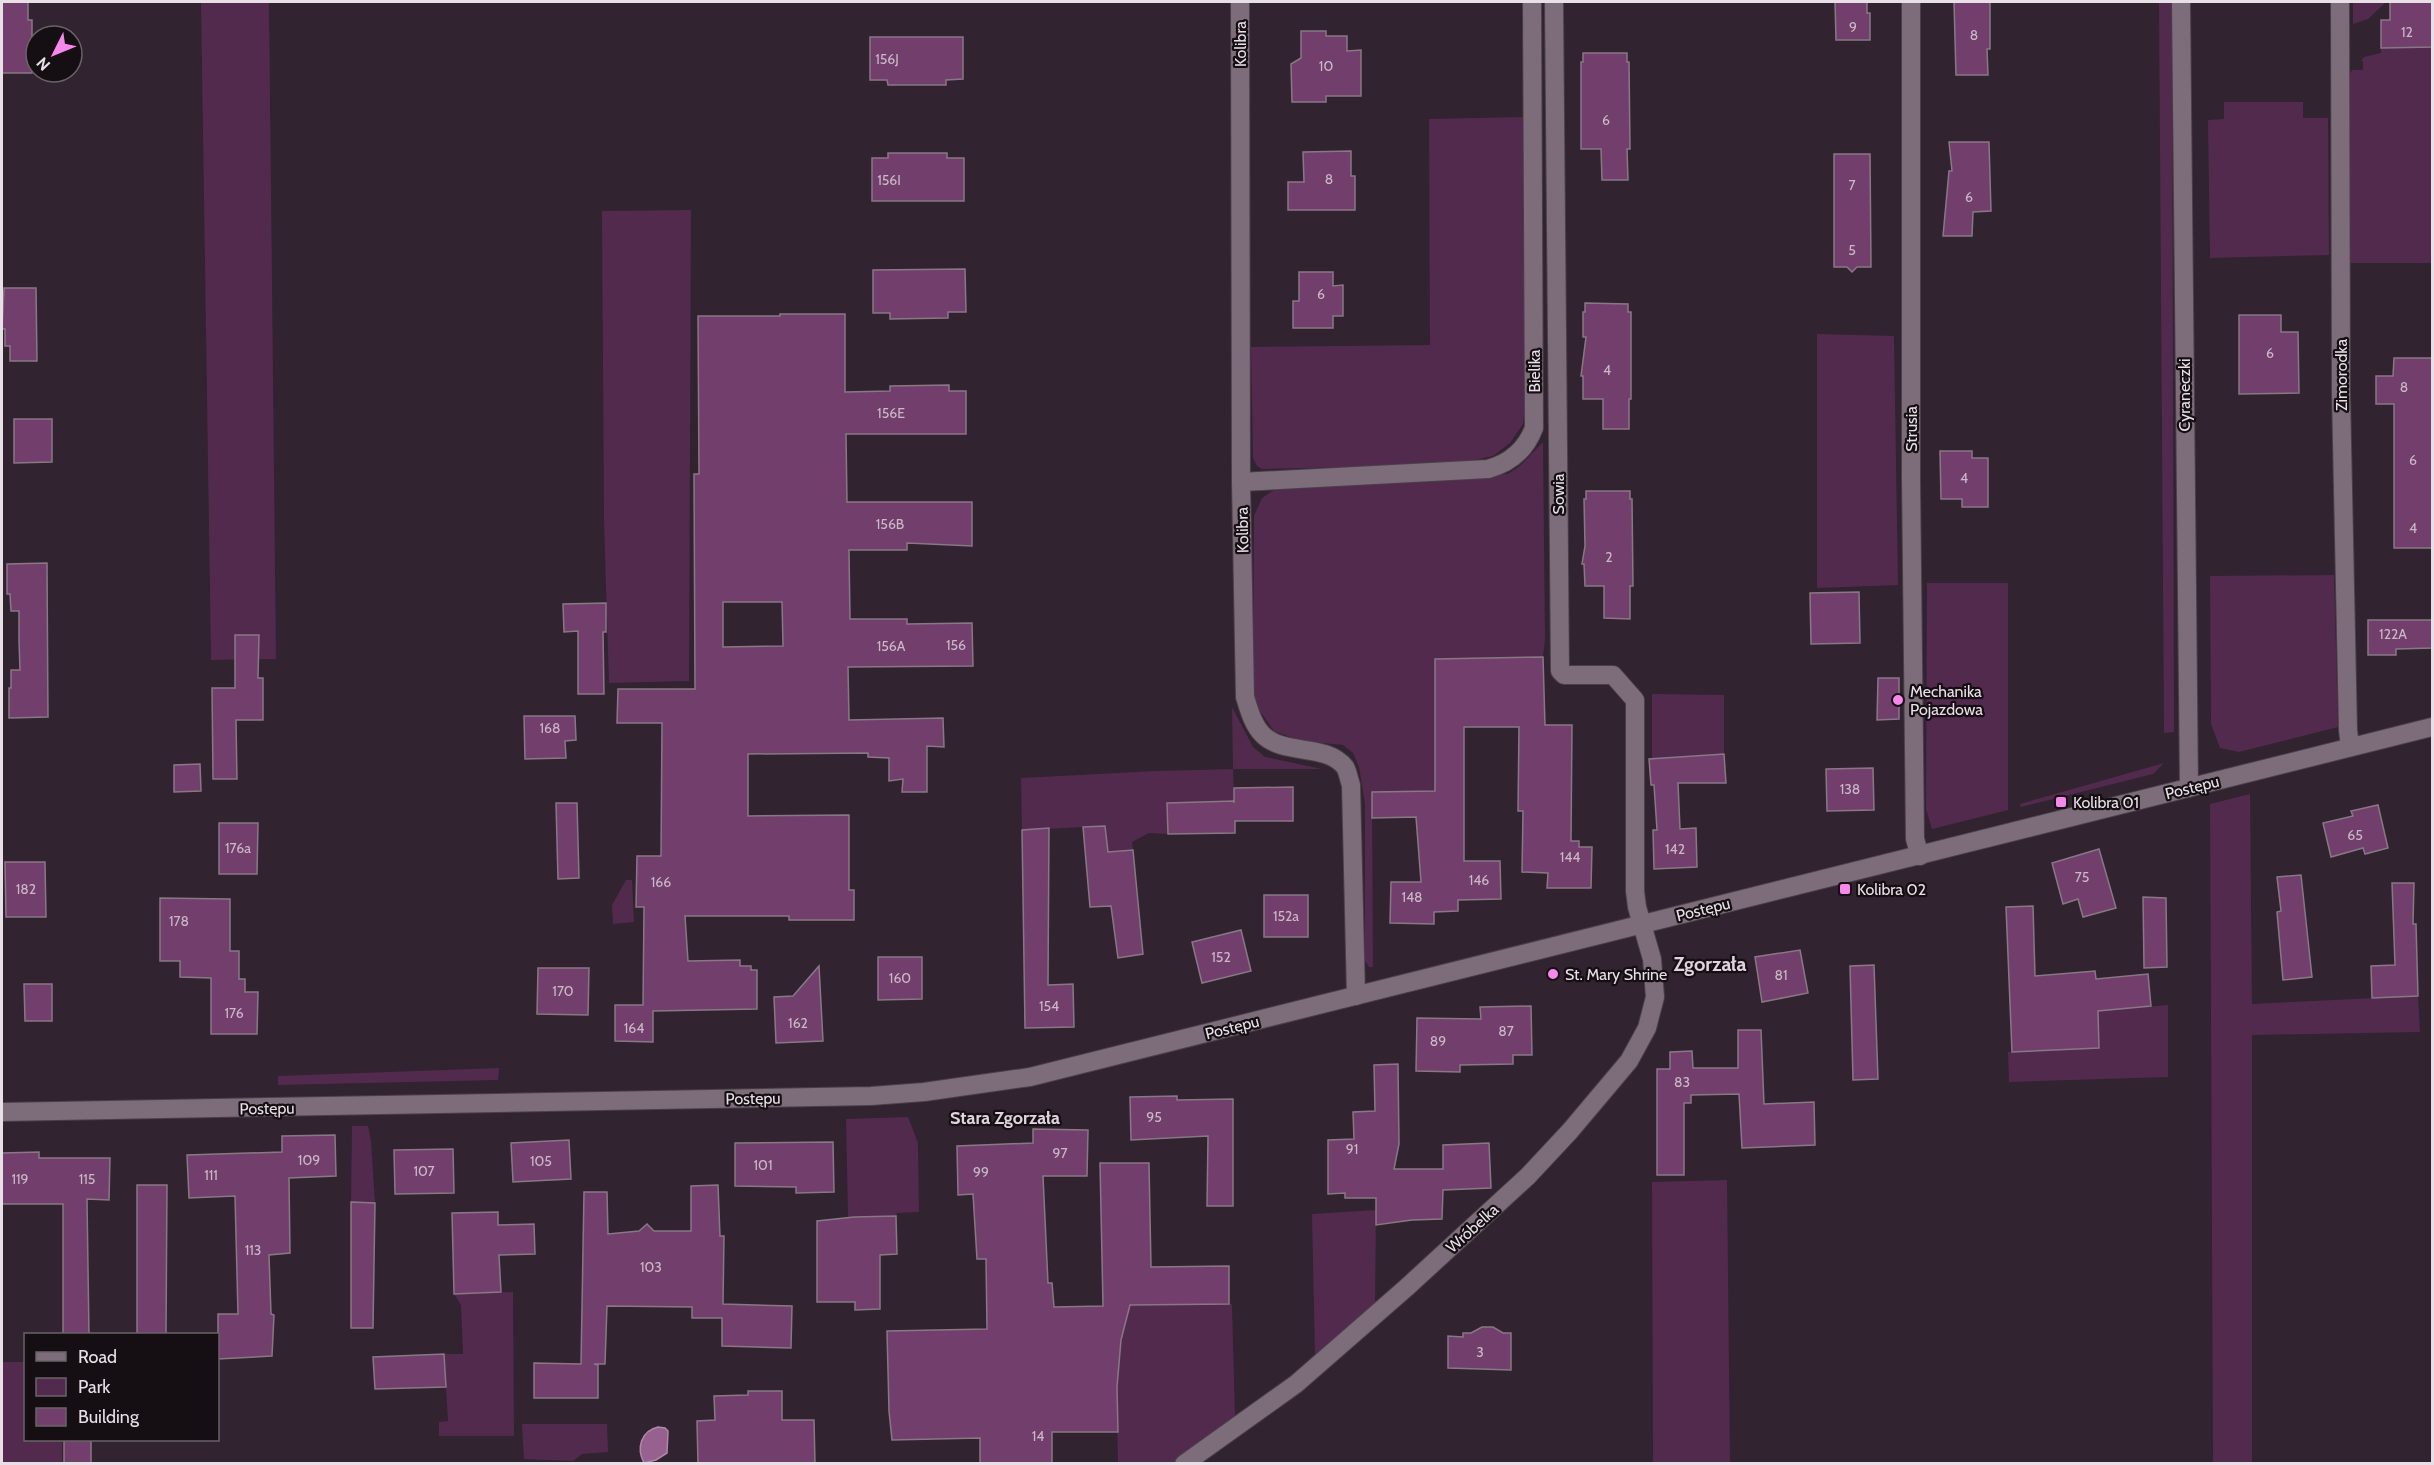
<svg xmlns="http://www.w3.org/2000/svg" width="2434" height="1465" font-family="Cabin,sans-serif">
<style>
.green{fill:#522a4d}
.water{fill:#96618f;stroke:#af87a9;stroke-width:1.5}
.building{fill:#723f6c;stroke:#887885;stroke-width:1.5;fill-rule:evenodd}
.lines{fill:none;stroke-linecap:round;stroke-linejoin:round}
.minor-casing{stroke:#4a4049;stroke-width:20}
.minor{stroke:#7d6d7a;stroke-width:18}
.poi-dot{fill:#f788eb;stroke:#150f14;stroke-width:2}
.labels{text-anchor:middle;stroke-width:4.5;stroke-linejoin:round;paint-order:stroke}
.number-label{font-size:14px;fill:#cbb8c8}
.street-label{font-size:16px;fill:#e9e0e7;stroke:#150f14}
.poi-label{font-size:16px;fill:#e9e0e7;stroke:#150f14;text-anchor:start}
.neighbourhood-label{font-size:18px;font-weight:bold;fill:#e2d1df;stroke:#150f14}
.quarter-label{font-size:20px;font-weight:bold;fill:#e2d1df;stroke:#150f14}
</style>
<rect width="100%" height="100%" fill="#31232f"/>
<!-- green -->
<g class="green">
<path d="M201,2H269L276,659L211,660Z"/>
<path d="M2159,2H2172L2174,732L2164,733Z"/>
<path d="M2353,2H2385V3L2368,19L2353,24Z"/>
<path d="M2429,44L2430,47L2432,48V263H2347L2348,77L2352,70H2363V61H2361L2364,57L2381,53V48L2423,47Z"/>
<path d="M2224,102H2303V118H2328L2329,255L2210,258L2208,120L2224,119Z"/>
<path d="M1524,117L1527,388L1523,424L1510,443L1493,456L1450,465L1262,469L1257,466L1253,458L1251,347L1430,345L1429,119Z"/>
<path d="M691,210L689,681L609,683L604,520L602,211Z"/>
<path d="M1817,334L1894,336L1898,585L1817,588Z"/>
<path d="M1543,442L1545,640L1543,657L1435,659V791L1372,792L1373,967H1369L1365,961V804L1359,767L1353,753L1343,745L1301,741L1274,731L1260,711L1253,695L1254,516L1262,498L1274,490L1508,474L1520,466Z"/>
<path d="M2334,575L2338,727L2239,752L2220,748L2211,724L2210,576Z"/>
<path d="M1927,583H2008V810L1932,829L1926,809Z"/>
<path d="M1652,694L1724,695V754L1652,759Z"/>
<path d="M1232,707L1253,747L1265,757L1322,769H1233L1234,801L1167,803L1168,834L1149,833L1132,842L1133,850L1108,852L1105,826L1022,830L1021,778L1156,771L1233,769Z"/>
<path d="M2164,763L2153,774L2021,807L2020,804Z"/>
<path d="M2250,794L2252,1004L2418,996L2420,1032L2252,1035V1463H2213L2210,804Z"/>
<path d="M626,880H632L634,922L613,924L612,905Z"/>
<path d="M2168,1005V1077L2009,1082L2008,1052L2099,1048L2098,1011Z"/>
<path d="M499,1068L498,1080L278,1085V1076Z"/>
<path d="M908,1117L918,1143L919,1212L897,1213L896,1216L848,1217L846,1119Z"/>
<path d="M352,1126H368L371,1141L375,1203L351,1202Z"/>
<path d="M1727,1180L1730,1463H1653L1652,1182Z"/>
<path d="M1376,1210L1375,1305L1315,1357L1312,1214Z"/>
<path d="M513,1292L514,1436H439V1422L448,1421L444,1354H463L461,1305L454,1294Z"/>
<path d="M1232,1304L1235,1417L1176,1463H1118L1116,1361L1130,1305Z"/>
<path d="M2,1362H25L26,1440H62V1463H2Z"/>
<path d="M522,1424H607L608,1452L582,1454L573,1461L524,1459Z"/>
</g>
<!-- water -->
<path class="water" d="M658,1427L665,1428L668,1431L667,1453L656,1460L644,1463C636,1448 641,1431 658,1427Z"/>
<!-- building -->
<g class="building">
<path d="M2,2H28V20H32V73H2Z"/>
<path d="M1835,2H1867V13H1870V40H1836Z"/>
<path d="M1954,2H1990V49H1987L1988,75H1956Z"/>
<path d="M2390,2H2433V47L2381,48V20H2390Z"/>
<path d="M1301,31H1326V36H1347V51L1361,50V96H1326V102H1292L1291,64L1301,58Z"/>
<path d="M870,37H963V79L946,80V85H888L887,80H870Z"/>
<path d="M1583,53H1627V62H1629L1630,149H1627L1628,180H1602L1601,149H1581V62H1583Z"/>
<path d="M1949,142H1989L1991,211L1973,212L1972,236H1943L1949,171H1952Z"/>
<path d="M1351,151V176H1355V210H1288V182H1304L1303,152Z"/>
<path d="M888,153H947V158H964V201H872V158H888Z"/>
<path d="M1834,154H1870L1871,267H1857L1852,272L1847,267H1834Z"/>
<path d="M965,269L966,312H948V318L890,319V313H873V270Z"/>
<path d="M1299,272H1333V286L1343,285V316H1333V328H1293V301H1299Z"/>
<path d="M4,288H36L37,361H10V346H5V329H2Z"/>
<path d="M1585,303L1628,304V312H1631V399H1629V429H1603V399H1583V376H1581L1586,337H1583V312H1585Z"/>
<path d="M780,314H845V392L890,391V386L949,385V391H966V434H846L847,502H972V546L907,543V550H849L850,619H907V624L972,623L973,666L848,667L849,720L943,718L944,747L927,746V792H902L903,779L889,781V758L868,757V753L748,754V816L849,815V890H854V920H789V916H685L688,961L740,960V966H751V970H757V1009L653,1011V1042L615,1041V1005H643L644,907H636L637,856H661L662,723H617L618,689H695L694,474H699L698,316H780ZM723,602H782L783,646L723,647Z"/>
<path d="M2239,315H2281V332H2298L2299,393L2239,394Z"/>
<path d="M2394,358H2433V548H2394V404H2376V376H2393Z"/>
<path d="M14,419H52V462L14,463Z"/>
<path d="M1940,451H1972V458H1988V507H1962V499H1941Z"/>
<path d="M1586,491H1630V499H1632L1633,586H1630V619L1604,618V586H1585L1584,564H1582L1585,546L1584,499H1586Z"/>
<path d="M47,563L48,717L9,718V688H11V670H20L19,641V611H11L10,594H7V564Z"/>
<path d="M1859,592L1860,643L1811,644L1810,593Z"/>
<path d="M606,603V632H603L604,694H578V631L564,632L563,604Z"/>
<path d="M2368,620H2433V648L2396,649V655H2368Z"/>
<path d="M235,635H259L258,678H263V720H236L237,779H213L212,688H235Z"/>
<path d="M1543,657L1545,725H1572L1571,841H1579V847H1592L1591,888H1547L1548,873L1522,872L1523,811H1518L1519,727H1464V861H1500L1501,899L1458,900V911L1434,912V924L1390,923L1391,882H1421L1416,817L1372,818V792L1435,791V659Z"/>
<path d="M1878,678H1899V719L1877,720Z"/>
<path d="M524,716H575L576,740L565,741L566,758L525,759Z"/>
<path d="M1724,754L1726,783H1678L1680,829L1696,828L1697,867L1654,869L1653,830H1657L1654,785H1651L1649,759Z"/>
<path d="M200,764L201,791L174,792V765Z"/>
<path d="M1873,768L1874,810L1827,811L1826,769Z"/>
<path d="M1293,787V821H1235V833L1168,834L1167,803L1234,801V803V788Z"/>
<path d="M556,803H577L579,878L558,879Z"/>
<path d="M2378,805L2388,848L2365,854L2363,848L2331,857L2323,823L2353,816L2351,811Z"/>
<path d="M219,823H258L257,874H219Z"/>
<path d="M1105,826L1108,852L1133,850L1143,954L1118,958L1111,906L1090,907L1083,827Z"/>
<path d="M1049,828L1048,985L1073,984L1074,1027L1025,1028L1022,830Z"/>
<path d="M2099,849L2116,908L2083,917L2078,899L2063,904L2052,863Z"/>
<path d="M5,862H45L46,917H6Z"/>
<path d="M2301,875L2312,977L2283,980L2277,912L2281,911L2277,877Z"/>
<path d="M2392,883H2414L2413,924H2416L2418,996L2372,998L2371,966L2395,965Z"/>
<rect x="1264" y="895" width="44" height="42"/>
<path d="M2143,897L2166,898L2167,967L2144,968Z"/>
<path d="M160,898L230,899V951H239V979H245V992H258L257,1034H211V978L180,977V961H160Z"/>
<path d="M2033,906L2035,976L2095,971L2096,979L2148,974L2151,1006L2098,1011L2099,1048L2012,1052L2006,907Z"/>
<path d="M1241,930L1251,971L1202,983L1192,942Z"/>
<path d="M1800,950L1808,993L1762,1002L1755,957Z"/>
<path d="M878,957H922V999L878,1000Z"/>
<path d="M1874,965L1878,1079L1853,1080L1850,966Z"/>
<path d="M819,966L823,1041L776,1043L774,997L793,996Z"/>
<path d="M538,968H589L588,1015L537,1014Z"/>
<path d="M24,984H52V1021H25Z"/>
<path d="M1531,1006L1532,1055H1513V1064L1460,1065V1072L1416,1071L1417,1018L1481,1019L1480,1007Z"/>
<path d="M1738,1030H1761L1764,1104L1814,1102L1815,1145L1742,1148L1739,1094L1691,1095V1103H1684V1175H1657V1069H1670V1052L1692,1051L1693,1068H1738Z"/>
<path d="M1398,1064L1399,1144L1394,1169H1443V1145L1489,1143L1491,1188L1443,1190L1442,1219L1412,1220L1376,1225V1198H1345V1193L1328,1194V1140L1354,1139L1353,1112L1375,1111L1374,1065Z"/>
<path d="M1177,1096V1100L1233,1099V1206H1207L1208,1136L1131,1140L1130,1097Z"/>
<path d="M1033,1129L1088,1130L1087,1176H1043L1048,1283H1052L1054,1307L1103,1306L1100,1163H1149L1151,1267L1229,1266V1304L1130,1305L1121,1340L1117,1387L1118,1432H1052V1464H980V1438L892,1440L889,1411L887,1331L987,1329L986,1259H977L973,1194L958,1195L957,1146L1033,1143Z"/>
<path d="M335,1135L336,1176L289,1178L290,1253L269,1255L271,1314L274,1315L272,1356L218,1359V1314H238L235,1196L189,1198L187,1155L282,1152V1136Z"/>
<path d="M569,1140L571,1179L513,1182L511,1143Z"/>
<path d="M833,1142L834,1192L796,1193V1187L735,1186V1143Z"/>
<path d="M453,1149L454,1193L395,1194L394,1150Z"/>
<path d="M39,1152V1158H110L109,1200L87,1199L89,1335H63V1204H2V1153Z"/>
<path d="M137,1185H167L166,1335H137Z"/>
<path d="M718,1185L720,1236H724L723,1304L792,1306L791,1348L722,1346V1318H692V1307L607,1306L605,1364H594L598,1365V1398H534V1363L581,1364L584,1192H607L608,1234L639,1231L647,1224L654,1231H691V1186Z"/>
<path d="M351,1202L375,1203L373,1328H351Z"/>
<path d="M498,1212V1225L534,1224L535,1254L499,1255L501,1292L454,1294L452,1213Z"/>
<path d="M896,1216L897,1254L880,1255V1309L855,1310V1302H817V1221L854,1217Z"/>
<path d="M1482,1327H1493L1503,1333H1511V1370L1448,1368V1336L1463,1337V1333H1471Z"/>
<path d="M444,1354L446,1387L375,1389L373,1357Z"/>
<path d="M748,1391H782V1420H814L815,1464H698L697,1421L715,1420L714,1396L748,1395Z"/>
<rect x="64" y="1440" width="27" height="24"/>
</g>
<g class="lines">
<!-- minor casing -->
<g class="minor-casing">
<g id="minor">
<path d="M1240,2L1241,482L1245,697C1249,710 1253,725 1263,735C1285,756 1326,743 1345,767C1348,772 1349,780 1351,785L1356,996"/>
<path d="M1911,2V478L1915,839L1920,856"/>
<path d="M2181,2L2189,788"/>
<path d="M2340,2L2341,394L2348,730L2350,747"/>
<path d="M1241,482L1488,469C1510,463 1526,449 1534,428L1532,2"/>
<path d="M2,1112L871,1096L924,1092L1030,1077L2432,727"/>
<path d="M1184,1464L1296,1384L1406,1288L1528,1176L1570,1131L1629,1061L1647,1028L1655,997L1652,959L1637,907L1635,891V700L1613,675H1564L1560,671L1554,2"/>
</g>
</g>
<!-- minor -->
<use href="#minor" class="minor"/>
</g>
<!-- markers -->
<g class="poi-dot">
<circle cx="1898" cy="700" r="6"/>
<rect x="2055" y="796" width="12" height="12" rx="3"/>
<rect x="1839" y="883" width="12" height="12" rx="3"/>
<circle cx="1553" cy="974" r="6"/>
</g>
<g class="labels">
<!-- number labels -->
<g class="number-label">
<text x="1853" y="32">9</text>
<text x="2407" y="37">12</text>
<text x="1974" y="40">8</text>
<text x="887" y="64">156J</text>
<text x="1326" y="71">10</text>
<text x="1606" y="125">6</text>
<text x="1329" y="184">8</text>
<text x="889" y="185">156I</text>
<text x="1852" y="190">7</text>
<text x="1969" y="202">6</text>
<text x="1852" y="255">5</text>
<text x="1321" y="299">6</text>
<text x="2270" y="358">6</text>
<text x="1607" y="375">4</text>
<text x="2404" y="392">8</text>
<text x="891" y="418">156E</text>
<text x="2413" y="465">6</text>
<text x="1964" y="483">4</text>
<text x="890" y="529">156B</text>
<text x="2413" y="533">4</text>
<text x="1609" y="562">2</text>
<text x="2393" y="639">122A</text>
<text x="956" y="650">156</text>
<text x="891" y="651">156A</text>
<text x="550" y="733">168</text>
<text x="1850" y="794">138</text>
<text x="2355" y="840">65</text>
<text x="238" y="853">176a</text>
<text x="1675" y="854">142</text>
<text x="1570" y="862">144</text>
<text x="2082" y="882">75</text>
<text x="1479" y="885">146</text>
<text x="661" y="887">166</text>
<text x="26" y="894">182</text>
<text x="1412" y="902">148</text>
<text x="1286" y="921">152a</text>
<text x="179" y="926">178</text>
<text x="1221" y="962">152</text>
<text x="1781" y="980">81</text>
<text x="900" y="983">160</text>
<text x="563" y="996">170</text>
<text x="1049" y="1011">154</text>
<text x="234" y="1018">176</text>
<text x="798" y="1028">162</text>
<text x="634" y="1033">164</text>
<text x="1506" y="1036">87</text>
<text x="1438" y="1046">89</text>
<text x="1682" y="1087">83</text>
<text x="1154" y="1122">95</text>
<text x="1352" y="1154">91</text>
<text x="1060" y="1158">97</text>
<text x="309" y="1165">109</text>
<text x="541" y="1166">105</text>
<text x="763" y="1170">101</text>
<text x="424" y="1176">107</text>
<text x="981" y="1177">99</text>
<text x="211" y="1180">111</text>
<text x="20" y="1184">119</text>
<text x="87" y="1184">115</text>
<text x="253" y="1255">113</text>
<text x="651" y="1272">103</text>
<text x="1480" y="1357">3</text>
<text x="1038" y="1441">14</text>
</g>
<!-- street labels -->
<g class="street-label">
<text transform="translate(1240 44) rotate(-90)" y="6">Kolibra</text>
<text transform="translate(1534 371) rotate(-90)" y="6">Bielika</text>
<text transform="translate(2341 375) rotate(-90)" y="6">Zimorodka</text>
<text transform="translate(2184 395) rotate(-90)" y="6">Cyraneczki</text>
<text transform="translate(1911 429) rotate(-90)" y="6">Strusia</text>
<text transform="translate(1558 494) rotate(-90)" y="6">Sowia</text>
<text transform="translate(1242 530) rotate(-91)" y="6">Kolibra</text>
<text transform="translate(2192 787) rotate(-14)" y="6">Postępu</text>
<text transform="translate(1703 909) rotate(-14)" y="6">Postępu</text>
<text transform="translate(1232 1027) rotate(-14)" y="6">Postępu</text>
<text transform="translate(753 1098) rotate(-1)" y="6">Postępu</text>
<text transform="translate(267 1108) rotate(-1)" y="6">Postępu</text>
<text transform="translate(1472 1228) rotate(-42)" y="6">Wróbelka</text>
</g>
<!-- poi labels -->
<g class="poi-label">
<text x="1910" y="697">Mechanika<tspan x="1910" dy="18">Pojazdowa</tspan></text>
<text x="2073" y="808">Kolibra 01</text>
<text x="1857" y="895">Kolibra 02</text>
<text x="1565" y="980">St. Mary Shrine</text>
</g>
<!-- neighbourhood labels -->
<g class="neighbourhood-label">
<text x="1005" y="1124">Stara Zgorzała</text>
</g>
<!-- quarter labels -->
<g class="quarter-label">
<text x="1710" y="971">Zgorzała</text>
</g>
</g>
<!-- border -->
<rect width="2434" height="1465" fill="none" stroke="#e9e0e7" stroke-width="6"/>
<!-- legend -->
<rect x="24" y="1333" width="195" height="108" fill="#150f14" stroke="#6a6368" stroke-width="1.5"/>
<rect x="36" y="1352" width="30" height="9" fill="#7d6d7a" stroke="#6a6368" stroke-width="1.5"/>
<text x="78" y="1363" font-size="18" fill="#e9e0e7">Road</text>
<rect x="36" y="1378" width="30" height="18" fill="#522a4d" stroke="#6a6368" stroke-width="1.5"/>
<text x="78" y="1393" font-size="18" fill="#e9e0e7">Park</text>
<rect x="36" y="1408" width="30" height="18" fill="#723f6c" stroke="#6a6368" stroke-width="1.5"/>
<text x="78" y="1423" font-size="18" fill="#e9e0e7">Building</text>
<!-- north arrow -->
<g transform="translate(54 54) rotate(227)"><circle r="28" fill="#150f14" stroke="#6a6368" stroke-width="1.5"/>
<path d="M0-4.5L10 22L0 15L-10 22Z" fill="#f788eb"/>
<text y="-9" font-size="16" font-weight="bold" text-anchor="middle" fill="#e9e0e7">N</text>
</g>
</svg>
